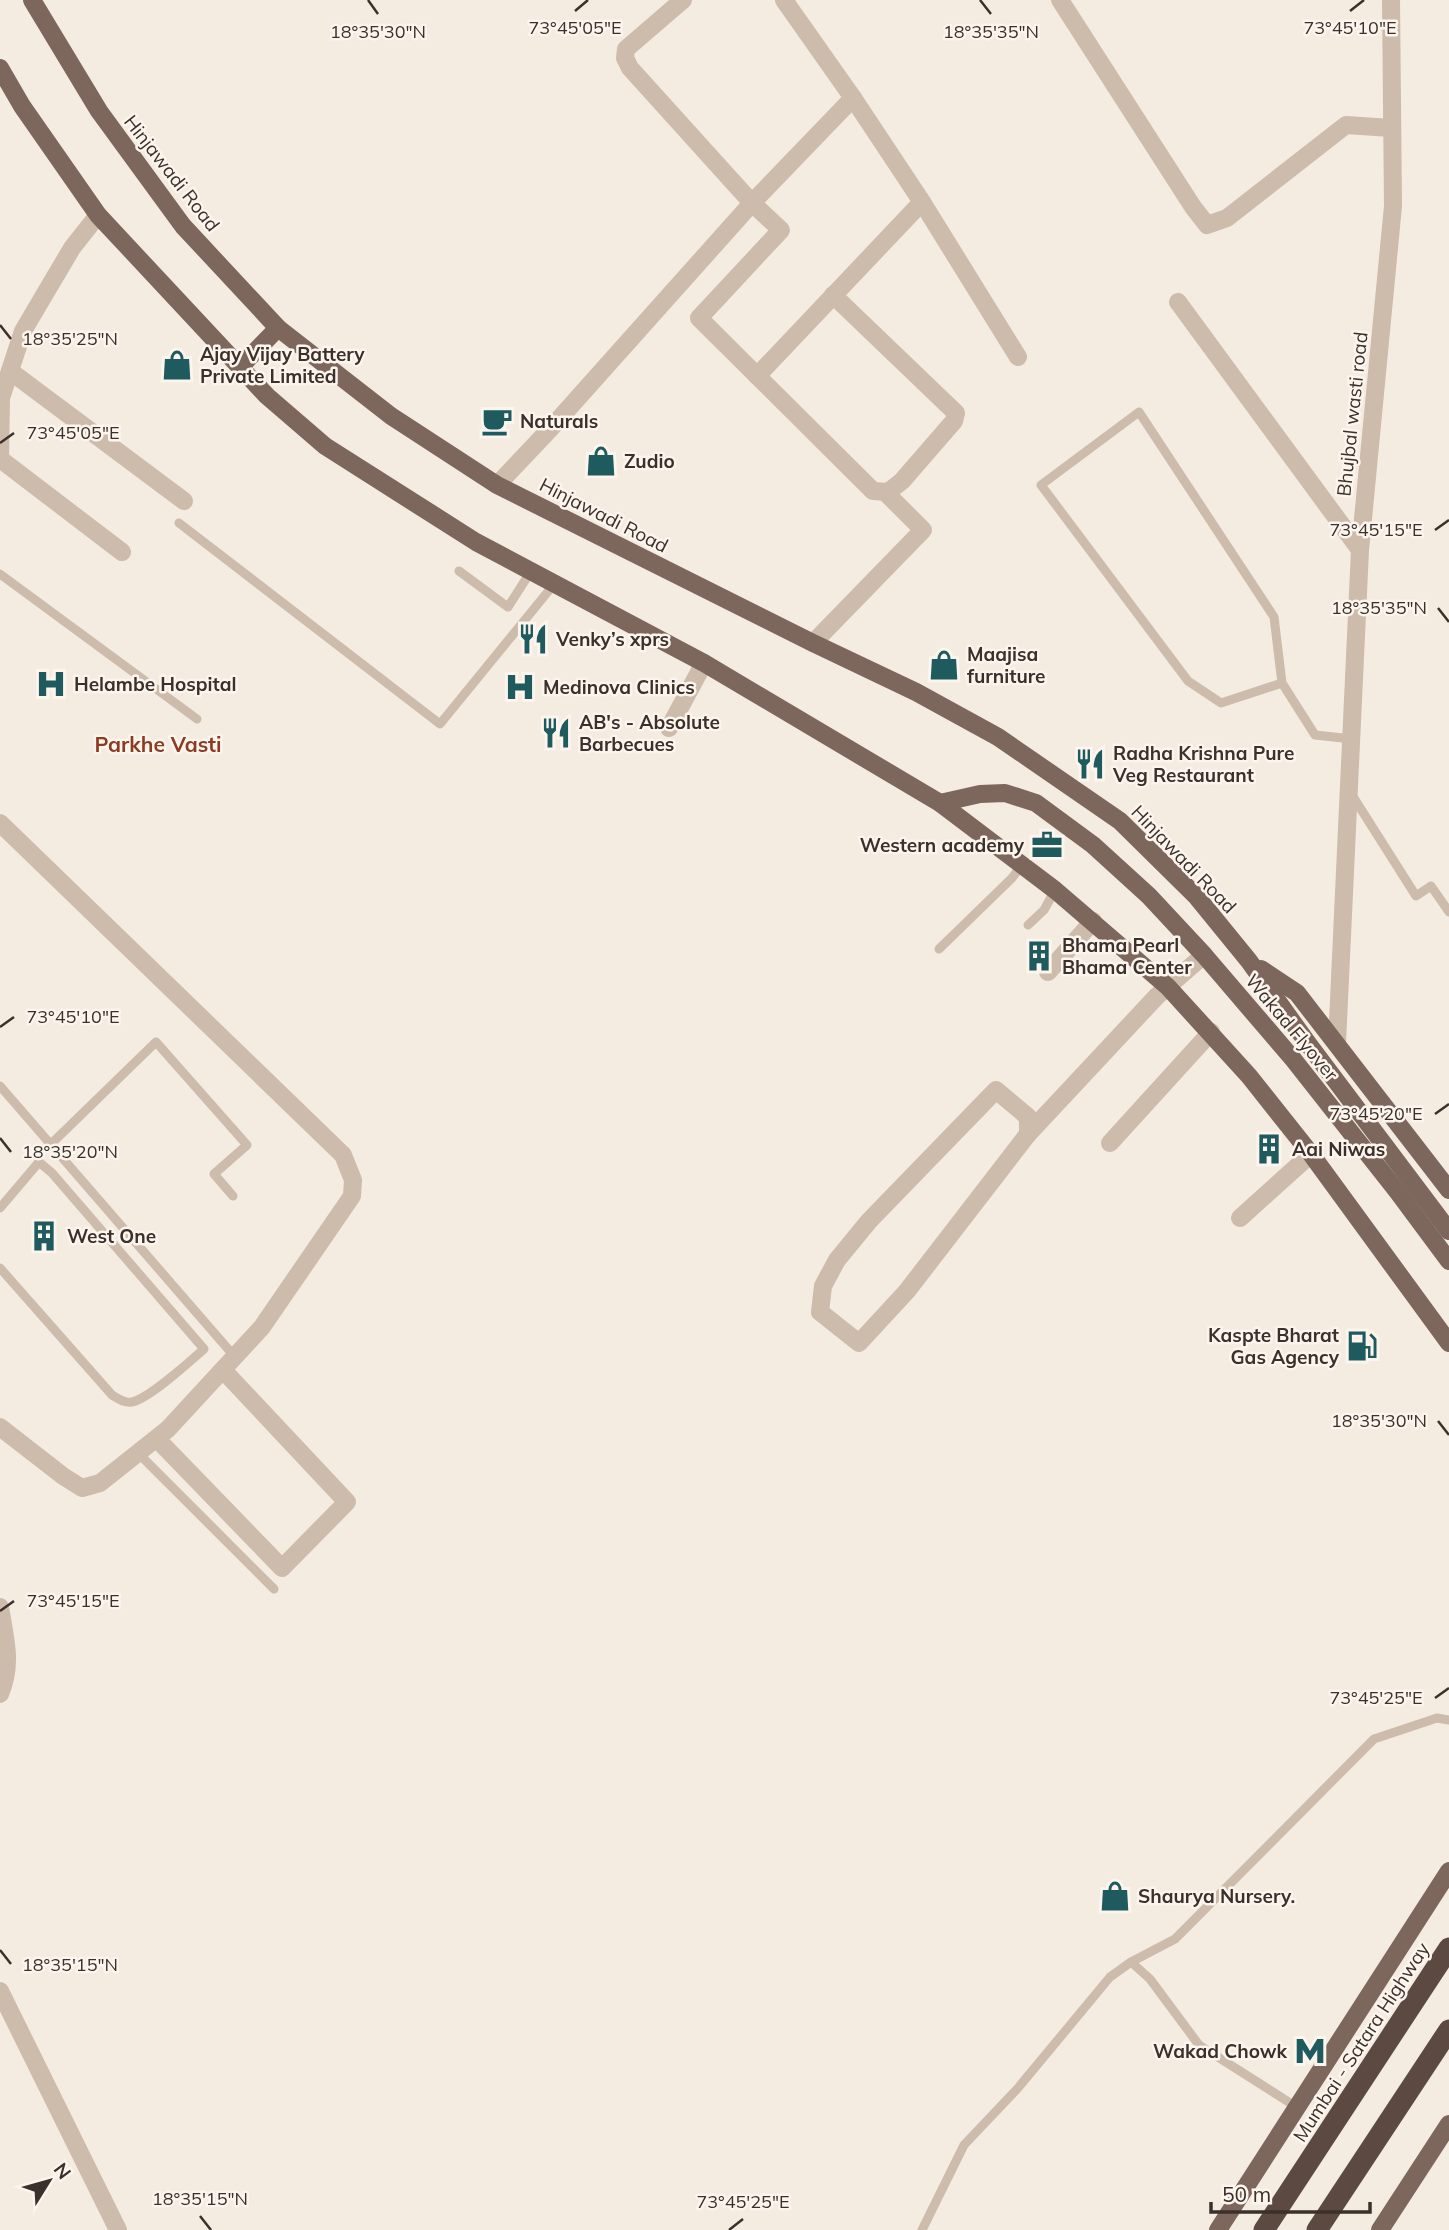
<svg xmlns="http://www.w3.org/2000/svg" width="1449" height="2230" font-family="Mulish,sans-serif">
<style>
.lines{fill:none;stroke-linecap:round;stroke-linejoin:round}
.lane{stroke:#cdbbac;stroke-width:9}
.street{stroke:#cdbbac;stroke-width:18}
.primary{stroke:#7d675c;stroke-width:18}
.highway{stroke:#5c4a42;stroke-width:21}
.ticks{fill:none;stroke:#3b302b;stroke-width:2.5}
.labels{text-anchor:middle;stroke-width:5;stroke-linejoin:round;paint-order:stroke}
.street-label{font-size:19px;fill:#3b302b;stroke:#fbf5ee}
.poi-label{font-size:19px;font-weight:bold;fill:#3b302b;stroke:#fbf5ee;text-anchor:start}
.neighbourhood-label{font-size:21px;font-weight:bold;fill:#8c3b22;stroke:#fbf5ee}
.ticks-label{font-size:18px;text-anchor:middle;fill:#3b302b;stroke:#fbf5ee;stroke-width:5;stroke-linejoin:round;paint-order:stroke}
</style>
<rect width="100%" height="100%" fill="#f4ebe1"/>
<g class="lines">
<!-- lane -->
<g class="lane">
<path d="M179,523L440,724L555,583"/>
<path d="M459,571L508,607L531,571"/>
<path d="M0,574L197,719"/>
<path d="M1282,683L1221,703L1188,681L1041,485L1139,412L1274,617L1282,683L1315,735L1352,739"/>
<path d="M1352,795L1416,896L1431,886L1449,912"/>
<path d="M1028,925L1044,910L1055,890"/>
<path d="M939,949L1012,878L1022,865"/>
<path d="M0,1086L235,1357"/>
<path d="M51,1144L156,1042L247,1145L214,1174L233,1196"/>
<path d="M0,1208L39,1162L52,1173L204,1349C189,1362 150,1398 132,1402C124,1403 119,1399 112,1395L0,1268"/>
<path d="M139,1454L274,1589"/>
<path d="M1131,1962L1150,1979L1199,2045L1298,2108"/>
<path d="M922,2230L964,2145L1018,2088L1110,1977L1131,1962L1175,1939L1374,1739L1437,1718L1449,1720"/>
</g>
<!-- street -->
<g class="street">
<path d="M683,0L626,49L625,58L630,68L752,203L781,230L699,318L873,491L888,492L902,481L954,421L956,413L833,295"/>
<path d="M1060,0L1193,207L1207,225L1227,218L1346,125L1391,128"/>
<path d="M853,98L922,202L1018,357"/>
<path d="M1178,302L1360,550"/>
<path d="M10,371L184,501"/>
<path d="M757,376L922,202"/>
<path d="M0,459L122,552"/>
<path d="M0,460L1,398L23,331L72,248L98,215"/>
<path d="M497,485L551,428L752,203L853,98L784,0"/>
<path d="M813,643L923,530L885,492"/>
<path d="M669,728L704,663"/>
<path d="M0,823L343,1155L353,1180L352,1196L262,1327L168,1429L100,1483L82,1488L63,1476L0,1427"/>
<path d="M1048,972L1093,921"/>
<path d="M1337,1043L1360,550L1393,206L1391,0"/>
<path d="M996,1090L1028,1117V1134L907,1291L859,1343L820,1312L823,1286L837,1260L869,1221Z"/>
<path d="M1028,1134L1157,996L1204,955"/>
<path d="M1110,1143L1211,1032"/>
<path d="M1240,1218L1311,1154"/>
<path d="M157,1439L282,1568L347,1502L223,1370"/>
<path d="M0,1607C5,1639 13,1663 0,1694"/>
<path d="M0,1991L118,2230"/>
</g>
<!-- primary -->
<g class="primary">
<path d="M32,0L99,111L183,226L278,328L391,416L497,485L813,643L916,692L998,737L1120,821L1196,896L1249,961L1309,1045L1449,1231"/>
<path d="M0,68L22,106L98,215L267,396L325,446L476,542L704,663L940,803L1055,890L1168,987L1249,1076L1311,1154L1449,1343"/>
<path d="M240,367L278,328"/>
<path d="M940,803L980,794L1005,793L1036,803L1093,845L1149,896L1204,955L1293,1059L1397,1191L1449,1261"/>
<path d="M1261,969L1297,993L1449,1190"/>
<path d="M1218,2230L1449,1871"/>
<path d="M1380,2230L1449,2124"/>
</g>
<!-- highway -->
<g class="highway">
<path d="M1264,2230L1449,1948"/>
<path d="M1317,2230L1449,2030"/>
</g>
</g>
<!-- ticks -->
<path class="ticks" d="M368,0L378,14M980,0L991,14M575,11L588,0M1350,11L1364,0M0,325L11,339M0,443L14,433M1435,530L1449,520M1438,608L1449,622M0,1027L14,1017M1435,1114L1449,1104M0,1138L11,1152M1438,1421L1449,1435M0,1611L14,1601M1435,1698L1449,1688M0,1950L11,1964M200,2216L211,2230M729,2230L743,2219"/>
<!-- icons -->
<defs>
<g id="shop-bare" transform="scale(2.415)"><path d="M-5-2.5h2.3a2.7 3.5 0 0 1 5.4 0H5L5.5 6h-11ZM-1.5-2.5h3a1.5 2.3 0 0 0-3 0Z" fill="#1f5a5e" stroke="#fbf5ee" stroke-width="2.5" paint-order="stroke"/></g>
<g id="cafe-bare" transform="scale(2.415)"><path d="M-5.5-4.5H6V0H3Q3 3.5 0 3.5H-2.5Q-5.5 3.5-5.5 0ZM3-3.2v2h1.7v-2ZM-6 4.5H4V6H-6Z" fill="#1f5a5e" stroke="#fbf5ee" stroke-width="2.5" paint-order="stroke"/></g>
<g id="restaurant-bare" transform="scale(2.415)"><path d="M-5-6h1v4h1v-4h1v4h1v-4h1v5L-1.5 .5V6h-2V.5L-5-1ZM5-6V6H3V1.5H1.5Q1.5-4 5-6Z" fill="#1f5a5e" stroke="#fbf5ee" stroke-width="2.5" paint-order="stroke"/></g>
<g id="hospital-bare" transform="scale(2.415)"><path d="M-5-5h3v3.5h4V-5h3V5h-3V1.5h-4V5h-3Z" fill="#1f5a5e" stroke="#fbf5ee" stroke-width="2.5" paint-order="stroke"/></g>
<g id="office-bare" transform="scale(2.415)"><path d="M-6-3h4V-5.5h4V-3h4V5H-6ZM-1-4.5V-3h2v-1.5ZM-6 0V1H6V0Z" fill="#1f5a5e" stroke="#fbf5ee" stroke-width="2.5" paint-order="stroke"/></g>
<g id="building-bare" transform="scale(2.415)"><path d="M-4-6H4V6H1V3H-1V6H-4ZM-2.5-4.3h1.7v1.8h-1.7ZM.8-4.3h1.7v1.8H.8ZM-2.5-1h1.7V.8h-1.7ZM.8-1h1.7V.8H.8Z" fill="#1f5a5e" stroke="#fbf5ee" stroke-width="2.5" paint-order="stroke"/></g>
<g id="fuel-bare" transform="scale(2.415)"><path d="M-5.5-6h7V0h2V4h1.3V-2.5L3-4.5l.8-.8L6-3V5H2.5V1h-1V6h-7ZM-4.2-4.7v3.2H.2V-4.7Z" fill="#1f5a5e" stroke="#fbf5ee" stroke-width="2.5" paint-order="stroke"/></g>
<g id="metro-bare" transform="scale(2.415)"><path d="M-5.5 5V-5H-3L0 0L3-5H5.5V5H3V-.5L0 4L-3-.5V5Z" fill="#1f5a5e" stroke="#fbf5ee" stroke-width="2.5" paint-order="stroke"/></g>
</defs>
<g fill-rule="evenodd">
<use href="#shop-bare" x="177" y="365"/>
<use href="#cafe-bare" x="497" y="421"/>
<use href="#shop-bare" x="601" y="461"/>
<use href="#restaurant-bare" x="533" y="639"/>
<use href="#shop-bare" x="944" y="665"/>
<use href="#hospital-bare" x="51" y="684"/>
<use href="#hospital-bare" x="520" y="687"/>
<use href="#restaurant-bare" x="556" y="733"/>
<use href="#restaurant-bare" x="1090" y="764"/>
<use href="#office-bare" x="1047" y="845"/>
<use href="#building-bare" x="1039" y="956"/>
<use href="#building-bare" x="1269" y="1149"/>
<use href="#building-bare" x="44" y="1236"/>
<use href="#fuel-bare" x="1362" y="1346"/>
<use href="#shop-bare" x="1115" y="1896"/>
<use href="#metro-bare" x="1310" y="2051"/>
</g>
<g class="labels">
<!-- street labels -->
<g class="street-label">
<text transform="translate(172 173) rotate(52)" y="7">Hinjawadi Road</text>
<text transform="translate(1352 414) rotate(-84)" y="7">Bhujbal wasti road</text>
<text transform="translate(604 515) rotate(27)" y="7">Hinjawadi Road</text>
<text transform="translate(1184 859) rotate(46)" y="7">Hinjawadi Road</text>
<text transform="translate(1292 1027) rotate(50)" y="7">Wakad Flyover</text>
<text transform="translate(1361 2042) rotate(-57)" y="7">Mumbai - Satara Highway</text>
</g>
<!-- poi labels -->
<g class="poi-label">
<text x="200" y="361">Ajay Vijay Battery<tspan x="200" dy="22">Private Limited</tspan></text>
<text x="520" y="428">Naturals</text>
<text x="624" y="468">Zudio</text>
<text x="556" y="646">Venky’s xprs</text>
<text x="967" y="661">Maajisa<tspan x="967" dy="22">furniture</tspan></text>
<text x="74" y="691">Helambe Hospital</text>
<text x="543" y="694">Medinova Clinics</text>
<text x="579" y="729">AB's - Absolute<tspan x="579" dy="22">Barbecues</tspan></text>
<text x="1113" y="760">Radha Krishna Pure<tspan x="1113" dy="22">Veg Restaurant</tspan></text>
<text x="1024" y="852" text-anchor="end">Western academy</text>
<text x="1062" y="952">Bhama Pearl<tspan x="1062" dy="22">Bhama Center</tspan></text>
<text x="1292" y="1156">Aai Niwas</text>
<text x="67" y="1243">West One</text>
<text x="1339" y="1342" text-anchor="end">Kaspte Bharat<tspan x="1339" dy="22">Gas Agency</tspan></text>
<text x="1138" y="1903">Shaurya Nursery.</text>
<text x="1287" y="2058" text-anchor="end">Wakad Chowk</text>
</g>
<!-- neighbourhood labels -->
<g class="neighbourhood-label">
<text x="158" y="752">Parkhe Vasti</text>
</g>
</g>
<g class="ticks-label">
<text x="575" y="34">73°45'05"E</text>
<text x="1350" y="34">73°45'10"E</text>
<text x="378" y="38">18°35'30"N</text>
<text x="991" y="38">18°35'35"N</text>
<text x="70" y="345">18°35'25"N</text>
<text x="73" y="439">73°45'05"E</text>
<text x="1376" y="536">73°45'15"E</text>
<text x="1379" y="614">18°35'35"N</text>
<text x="73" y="1023">73°45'10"E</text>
<text x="1376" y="1120">73°45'20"E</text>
<text x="70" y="1158">18°35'20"N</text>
<text x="1379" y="1427">18°35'30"N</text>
<text x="73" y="1607">73°45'15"E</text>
<text x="1376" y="1704">73°45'25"E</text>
<text x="70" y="1971">18°35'15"N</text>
<text x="200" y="2205">18°35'15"N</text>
<text x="743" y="2208">73°45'25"E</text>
</g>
<!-- north arrow -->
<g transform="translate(49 2181) rotate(53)" stroke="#fbf5ee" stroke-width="5" paint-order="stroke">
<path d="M0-5L12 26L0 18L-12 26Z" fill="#3b302b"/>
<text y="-10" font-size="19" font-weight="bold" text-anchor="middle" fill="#3b302b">N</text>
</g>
<!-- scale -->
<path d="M1211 2202v10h159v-10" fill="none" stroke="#3b302b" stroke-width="3.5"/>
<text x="1222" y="2202" font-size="21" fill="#3b302b" stroke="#fbf5ee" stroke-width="5" paint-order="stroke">50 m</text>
</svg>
